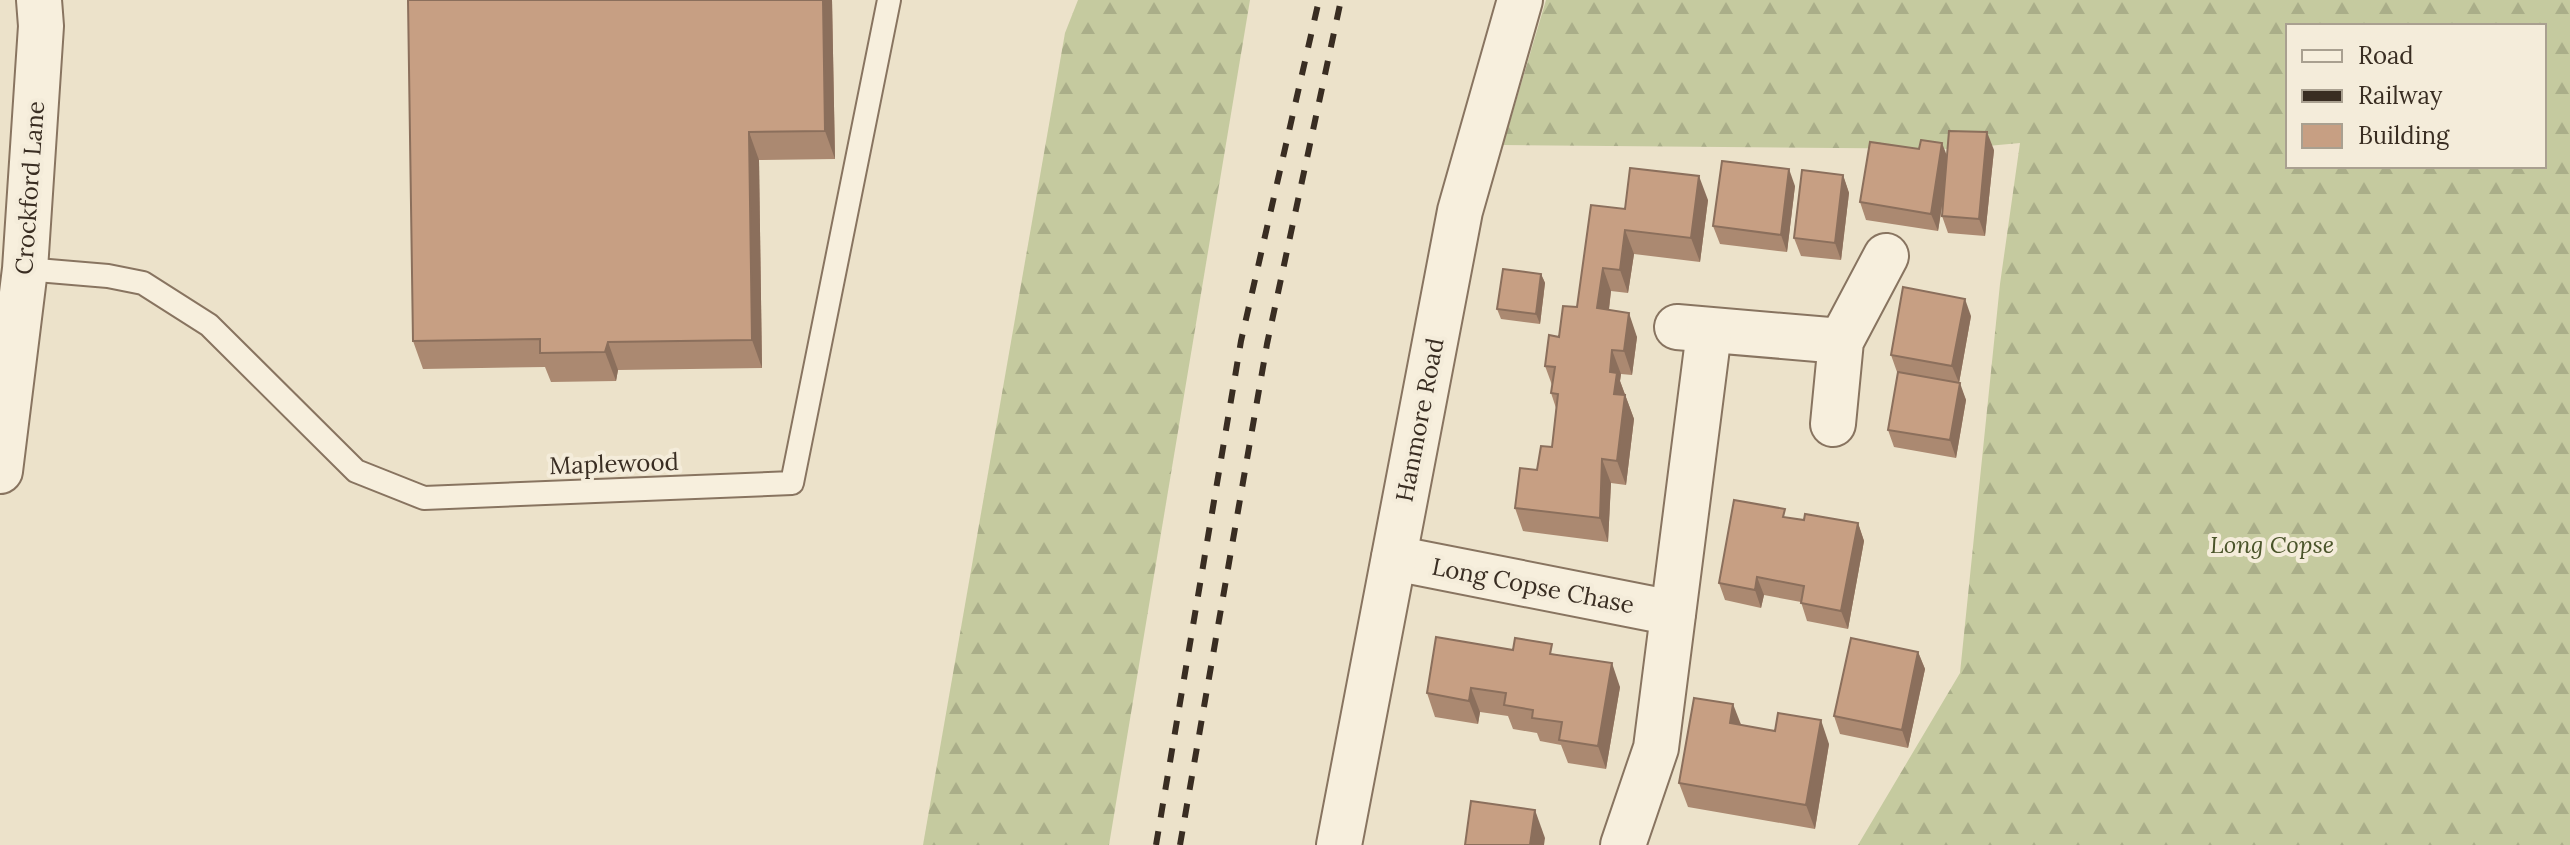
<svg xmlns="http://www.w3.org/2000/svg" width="2570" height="845" font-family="Lora,serif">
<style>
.forest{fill:url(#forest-firs);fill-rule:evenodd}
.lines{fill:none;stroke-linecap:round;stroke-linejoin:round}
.service-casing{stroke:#887460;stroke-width:26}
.minor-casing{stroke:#887460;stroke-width:48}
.tertiary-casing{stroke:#887460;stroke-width:48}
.service{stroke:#f7efdd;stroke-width:22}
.minor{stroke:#f7efdd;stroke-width:44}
.tertiary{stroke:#f7efdd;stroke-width:44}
.rail{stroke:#392d22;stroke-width:6;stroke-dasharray:14 14;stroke-linecap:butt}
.wall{fill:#ab8971}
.shaded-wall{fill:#8b6f5c}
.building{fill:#c79f83;stroke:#8b6f5c;stroke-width:2}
.labels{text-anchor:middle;stroke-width:8;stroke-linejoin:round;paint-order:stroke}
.street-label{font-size:24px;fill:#392d22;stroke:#f4ecda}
.park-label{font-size:24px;font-style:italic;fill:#4a542a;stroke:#f4ecda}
</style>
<defs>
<pattern id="forest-firs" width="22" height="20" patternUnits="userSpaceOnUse" patternTransform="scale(2)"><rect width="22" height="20" fill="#c5ca9f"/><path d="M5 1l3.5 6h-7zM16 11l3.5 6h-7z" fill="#aaae89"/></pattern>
</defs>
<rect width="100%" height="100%" fill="#ece2ca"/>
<!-- forest -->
<g class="forest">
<path d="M1078,0H1250L1109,845H923L1065,33Z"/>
<path d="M1546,0H2570V845H1858L1960,673L2000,284L2020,143L1955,149L1503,145ZM2288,26H2544V166H2288Z"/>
</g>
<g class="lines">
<!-- service casing -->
<g class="service-casing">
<path id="service" d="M25,269L108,276L143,283L209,325L356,471L424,498L792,483L889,0"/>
</g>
<!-- minor casing -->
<g class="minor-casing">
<g id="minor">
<path d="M1677,327L1841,341"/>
<path d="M1833,424L1841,341L1886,256"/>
<path d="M1394,558L1673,613"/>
<path d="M1623,845L1656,748L1709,332"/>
</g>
</g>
<!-- tertiary casing -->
<g class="tertiary-casing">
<g id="tertiary">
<path d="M0,471L25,269L41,26L39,0"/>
<path d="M1339,845L1460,211L1520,0"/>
</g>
</g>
<!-- service -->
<use href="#service" class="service"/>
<!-- minor -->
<use href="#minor" class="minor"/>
<!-- tertiary -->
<use href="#tertiary" class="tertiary"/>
<!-- rail -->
<g class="rail">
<path d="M1156,845L1241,341L1319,0"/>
<path d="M1180,845L1267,344L1341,0"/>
</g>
</g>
<!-- wall -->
<g class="wall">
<path d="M832,0L835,159L759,160L762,368L618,370L616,381L551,382L545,367L423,369L413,341Z"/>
<path d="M1994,150L1985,236L1948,233L1942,216L1944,194L1938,231L1866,220L1860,202L1947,155Z"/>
<path d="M1843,175L1849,193L1841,260L1801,256L1794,238Z"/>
<path d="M1795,186L1787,252L1720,244L1713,226Z"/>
<path d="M1708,200L1700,262L1634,254L1628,293L1611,291L1609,310L1637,337L1632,375L1621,374L1620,381L1634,419L1626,485L1611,483L1608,542L1523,531L1515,508L1552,447L1556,408L1551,393L1552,385L1545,366L1559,337L1577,307L1625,209Z"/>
<path d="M1541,274L1545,283L1540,324L1501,319L1497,309Z"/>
<path d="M1971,316L1959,383L1966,400L1956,458L1894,447L1888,430L1901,373L1897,372L1891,355Z"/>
<path d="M1788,518L1804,520L1858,523L1864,541L1848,629L1807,621L1801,602L1764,595L1761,608L1725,600L1719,583Z"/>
<path d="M1513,650L1555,654L1620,687L1606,769L1568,763L1561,745L1540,741L1537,733L1513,729L1508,716L1480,712L1478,724L1435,717L1427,693Z"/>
<path d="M1918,652L1925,669L1908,748L1840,734L1834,716Z"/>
<path d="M1741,725L1829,744L1815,829L1688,807L1679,783Z"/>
</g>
<!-- shaded-wall -->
<g class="shaded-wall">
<path d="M823,0H832L835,159L825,131Z"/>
<path d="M749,132L759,160L762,368L752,340Z"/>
<path d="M1987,132L1994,150L1985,236L1979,219Z"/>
<path d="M1942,143L1949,161L1938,231L1931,214Z"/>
<path d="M1789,169L1795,186L1787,252L1781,235Z"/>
<path d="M1843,175L1849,193L1841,260L1835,243Z"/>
<path d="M1699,176L1708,200L1700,262L1691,238Z"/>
<path d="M1625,230L1634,254L1628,293L1620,270Z"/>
<path d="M1603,268L1611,291L1606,332L1597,308Z"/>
<path d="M1541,274L1545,283L1540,324L1536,314Z"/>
<path d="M1965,299L1971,316L1959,383L1952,366Z"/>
<path d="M1629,313L1637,337L1632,375L1624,351Z"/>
<path d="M608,342L618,370L616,381L605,352Z"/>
<path d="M1612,350L1621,374L1620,381L1634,419L1626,485L1617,461L1614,394L1610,372Z"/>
<path d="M1960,383L1966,400L1956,458L1950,440Z"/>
<path d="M1602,459L1611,483L1608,542L1600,518Z"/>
<path d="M1858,523L1864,541L1848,629L1841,611Z"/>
<path d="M1757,577L1764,595L1761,608L1755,590Z"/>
<path d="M1918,652L1925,669L1908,748L1902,730Z"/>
<path d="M1612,663L1620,687L1606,769L1598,746Z"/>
<path d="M1471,688L1480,712L1478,724L1469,701Z"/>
<path d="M1733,704L1742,727L1730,723Z"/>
<path d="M1821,720L1829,744L1815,829L1806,805Z"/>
<path d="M1535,810L1545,838L1544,845H1530Z"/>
</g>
<!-- building -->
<g class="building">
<path d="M408,0H823L825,131L749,132L752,340L608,342L605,352L540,353V339L413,341Z"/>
<path d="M1949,131L1987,132L1979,219L1942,216Z"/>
<path d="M1921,140L1942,143L1931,214L1860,202L1870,142L1919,149Z"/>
<path d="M1722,161L1789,169L1781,235L1713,226Z"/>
<path d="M1630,168L1699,176L1691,238L1625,230L1620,270L1603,268L1597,308L1629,313L1624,351L1612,350L1610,372L1617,373L1614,394L1625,395L1617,461L1602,459L1600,518L1515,508L1520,468L1537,470L1541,446L1552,447L1558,394L1551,393L1555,367L1545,366L1549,335L1559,337L1563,306L1577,307L1591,205L1625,209Z"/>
<path d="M1802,170L1843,175L1835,243L1794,238Z"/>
<path d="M1503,269L1541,274L1536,314L1497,309Z"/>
<path d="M1903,287L1965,299L1952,366L1891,355Z"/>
<path d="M1898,372L1960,383L1950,440L1888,430Z"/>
<path d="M1734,500L1785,509L1783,517L1804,520L1805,514L1858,523L1841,611L1801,603L1804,586L1757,577L1755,590L1719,583Z"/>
<path d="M1436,637L1513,650L1515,638L1552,644L1550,654L1612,663L1598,746L1559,740L1562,722L1532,718L1533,710L1504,705L1506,693L1471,688L1469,701L1427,693Z"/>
<path d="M1851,638L1918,652L1902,730L1834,716Z"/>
<path d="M1694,698L1733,704L1730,723L1775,731L1778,713L1821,720L1806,805L1679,783Z"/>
<path d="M1471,801L1535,810L1530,845H1465Z"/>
</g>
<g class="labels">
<!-- street labels -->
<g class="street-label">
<text transform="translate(30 188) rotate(-86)" y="8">Crockford Lane</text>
<text transform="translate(1420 420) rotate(-79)" y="8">Hanmore Road</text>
<text transform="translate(614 464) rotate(-2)" y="8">Maplewood</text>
<text transform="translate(1533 586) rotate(11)" y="8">Long Copse Chase</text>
</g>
<!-- park labels -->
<g class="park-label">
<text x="2272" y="553">Long Copse</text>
</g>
</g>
<!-- legend -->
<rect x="2286" y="24" width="260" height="144" fill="#f4ecda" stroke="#a9a090" stroke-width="2"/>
<rect x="2302" y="50" width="40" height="12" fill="#f7efdd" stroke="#a9a090" stroke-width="2"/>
<text x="2358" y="64" font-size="24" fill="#392d22">Road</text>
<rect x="2302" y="90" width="40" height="12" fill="#392d22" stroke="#a9a090" stroke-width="2"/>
<text x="2358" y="104" font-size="24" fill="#392d22">Railway</text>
<rect x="2302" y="124" width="40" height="24" fill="#c79f83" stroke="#a9a090" stroke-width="2"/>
<text x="2358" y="144" font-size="24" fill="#392d22">Building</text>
</svg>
